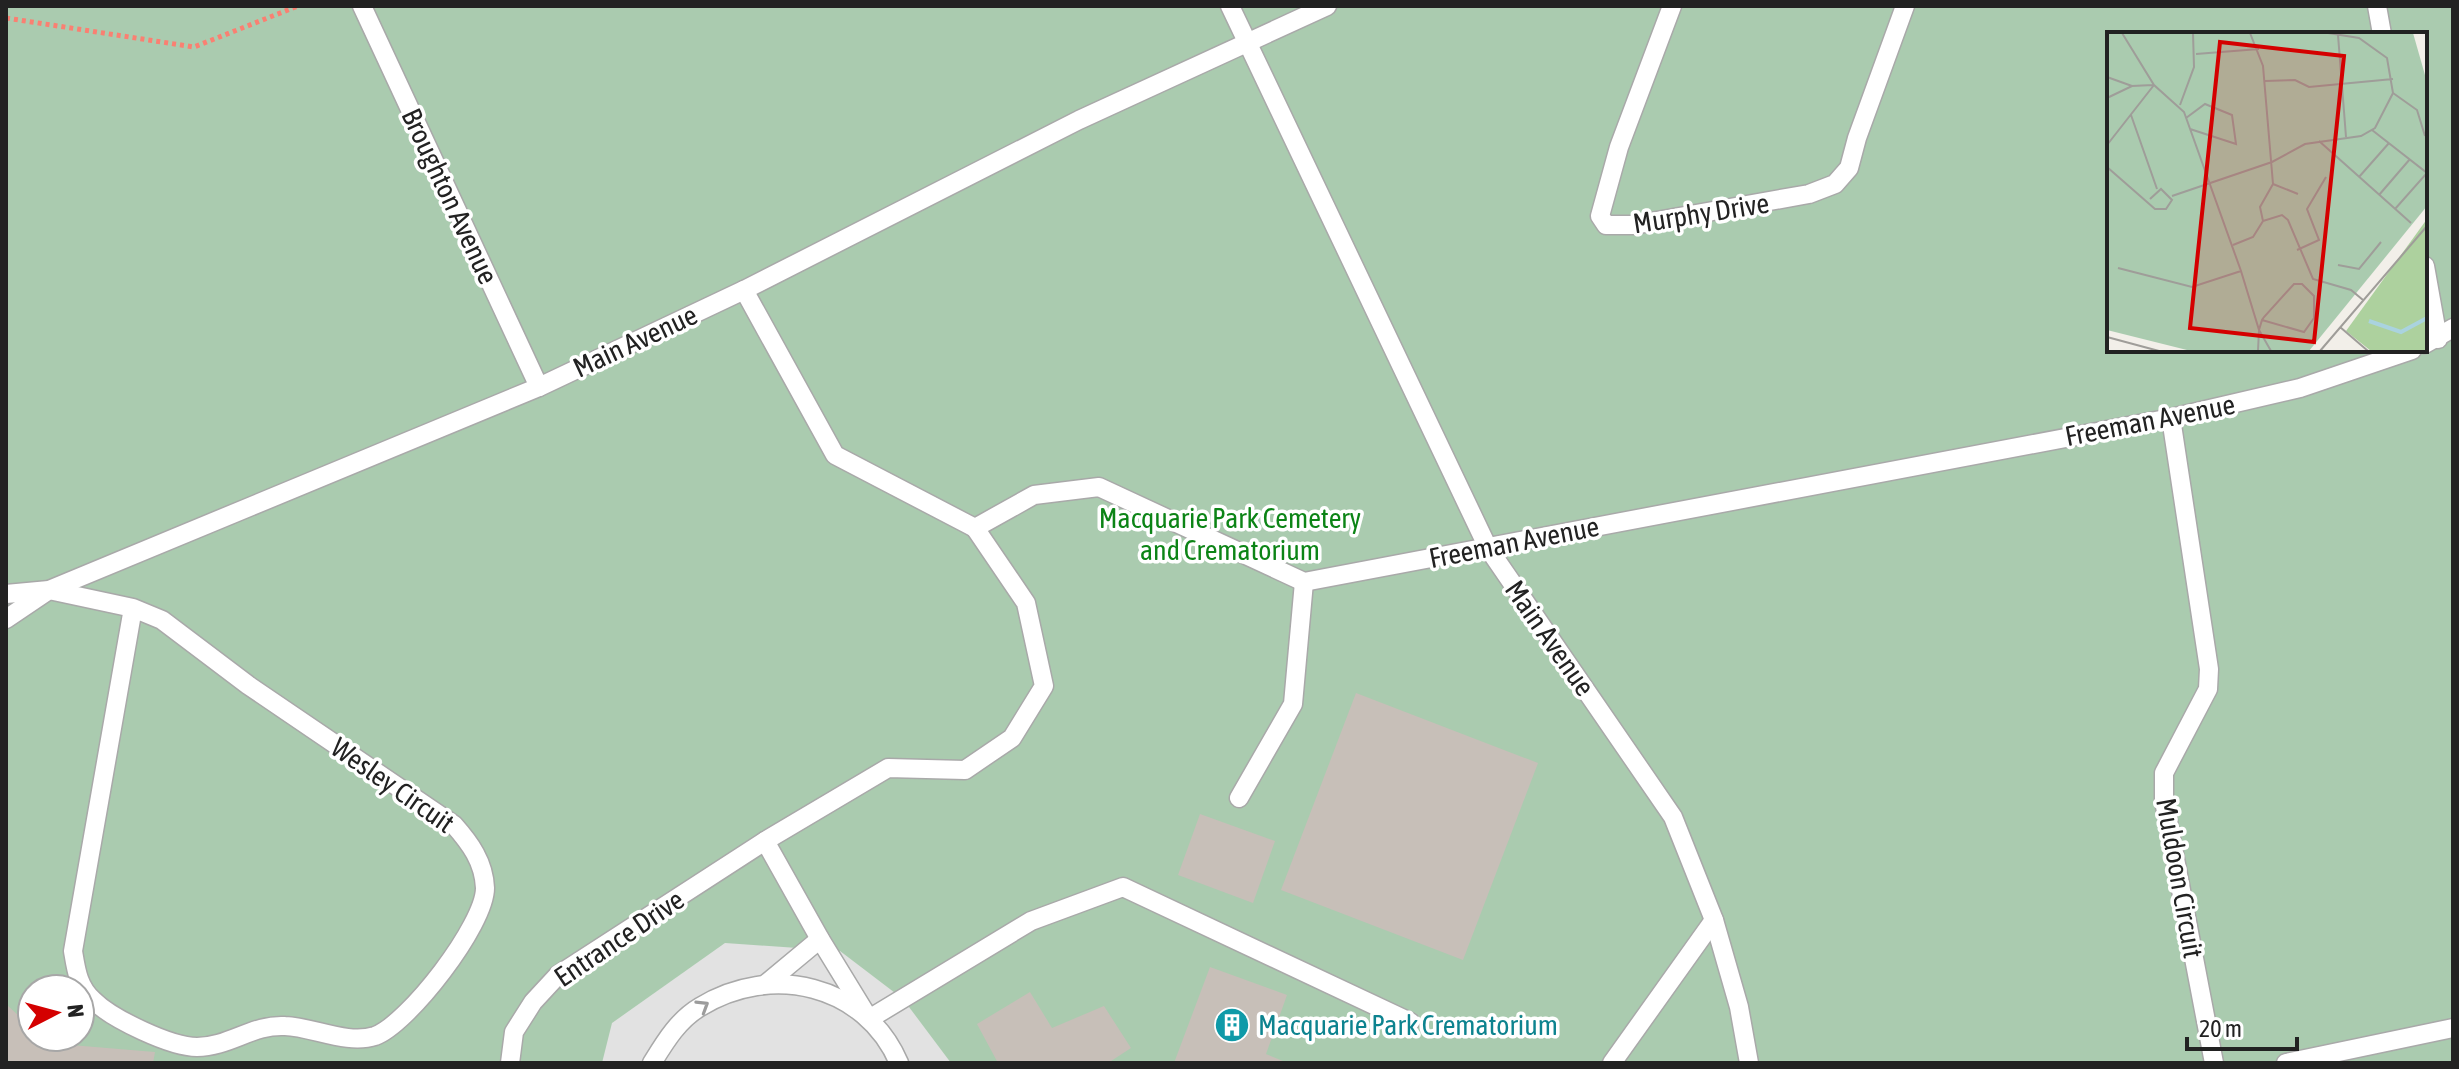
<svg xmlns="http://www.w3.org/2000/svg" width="2459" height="1069" font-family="'Asap Condensed',sans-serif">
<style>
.cemetery{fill:#aacbaf;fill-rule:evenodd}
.parking{fill:#e2e2e2}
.building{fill:#c7bfb8}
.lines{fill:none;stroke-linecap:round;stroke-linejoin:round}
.lane-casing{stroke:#a9a9a9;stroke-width:21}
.path{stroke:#fa8072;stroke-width:5;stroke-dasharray:4 4;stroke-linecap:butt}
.lane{stroke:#fff;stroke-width:18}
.oneway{stroke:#9c9c9c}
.labels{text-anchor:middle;stroke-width:7;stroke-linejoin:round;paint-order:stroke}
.street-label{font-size:28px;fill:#222;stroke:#fff}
.park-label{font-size:28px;fill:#0c8416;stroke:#fff}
.culture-label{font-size:28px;fill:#0d838f;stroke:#fff;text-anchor:start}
.inset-river{fill:none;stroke:#aad3df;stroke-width:4}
.inset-road{fill:none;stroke:#9f9d99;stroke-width:2}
.view{fill:#d40000;fill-opacity:0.15;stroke:#d40000;stroke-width:4}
.inset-edge{fill:none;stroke:#222;stroke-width:4}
</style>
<rect width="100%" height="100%" fill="#f2efe9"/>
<!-- cemetery -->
<path class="cemetery" d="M6,6H2453V1063H6ZM2109,34H2425V350H2109ZM32,989H80V1037H32Z"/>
<!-- parking -->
<path class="parking" d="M725,943L840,951L903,999L951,1063H602L612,1023Z"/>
<!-- building -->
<g class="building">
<path d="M1356,693L1538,763L1463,960L1281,890Z"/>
<path d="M1200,814L1275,841L1253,903L1178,875Z"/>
<path d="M1210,967L1287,995L1266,1054L1288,1063H1174Z"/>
<path d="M1030,992L1052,1028L1104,1006L1131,1048L1108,1063H998L977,1024Z"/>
<path d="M6,1004L32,1028V1037H41L47,1043L155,1052L153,1063H13L6,1059Z"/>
</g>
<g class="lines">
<!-- lane casing -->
<g class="lane-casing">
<g id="lane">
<path d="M362,6L539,387"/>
<path d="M1230,6L1488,548L1673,817L1714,920L1739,1007L1749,1063"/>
<path d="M1672,6L1619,147L1600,216L1606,225H1634L1809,194L1835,184L1849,168L1857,138L1905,6"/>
<path d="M2377,6L2382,34"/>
<path d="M2425,266L2438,339"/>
<path d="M744,290L835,455L975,528L1034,495L1099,487L1304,582L2171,418L2300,388L2412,350"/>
<path d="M2425,344L2453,328"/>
<path d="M2171,418L2209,669L2208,689L2164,773V801L2214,1063"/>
<path d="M6,594L49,590L539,387L744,290L1079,120L1327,6"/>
<path d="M6,619L49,590L133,608L162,620L248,685L454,825C470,843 484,862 485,888C485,925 408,1024 375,1036C347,1045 313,1027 285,1026C253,1024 229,1047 197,1047C171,1047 112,1019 93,1000C78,987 76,969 73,951L133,608"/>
<path d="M1239,798L1293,704L1304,582"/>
<path d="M765,841L820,939L869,1019L1031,921L1123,887L1410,1022"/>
<path d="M767,983L820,939"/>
<path d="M510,1063L514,1032L533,1002L558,975L765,841L888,768L965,770L1012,738L1044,686L1026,603L975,528"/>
<path d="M652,1063C665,1042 678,1020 700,1007C771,963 865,984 899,1063"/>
<path d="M1612,1063L1714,920"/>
<path d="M2286,1063L2453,1028"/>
</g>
</g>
<!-- path -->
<path class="path" d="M6,18L194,47L298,6"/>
<!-- lane -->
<use href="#lane" class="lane"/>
</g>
<!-- one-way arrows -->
<defs><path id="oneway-chevron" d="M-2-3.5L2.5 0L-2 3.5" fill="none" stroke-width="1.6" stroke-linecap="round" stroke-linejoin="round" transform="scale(2)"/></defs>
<use class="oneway" href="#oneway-chevron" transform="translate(703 1006) rotate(-32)"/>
<!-- icons -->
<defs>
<g id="building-disc" transform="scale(1.8)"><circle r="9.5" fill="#0f9aa8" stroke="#fff"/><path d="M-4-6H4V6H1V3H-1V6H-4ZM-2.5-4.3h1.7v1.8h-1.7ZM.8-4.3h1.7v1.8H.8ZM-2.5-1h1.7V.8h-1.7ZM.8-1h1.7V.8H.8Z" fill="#fff"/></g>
</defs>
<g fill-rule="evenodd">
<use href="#building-disc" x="1232" y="1025"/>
</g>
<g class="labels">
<!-- street labels -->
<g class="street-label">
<text transform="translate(450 196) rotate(65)" y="10">Broughton Avenue</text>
<text transform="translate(1701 213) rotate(-9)" y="10">Murphy Drive</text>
<text transform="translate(635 341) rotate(-25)" y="10">Main Avenue</text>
<text transform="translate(2150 420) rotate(-11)" y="10">Freeman Avenue</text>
<text transform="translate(1514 542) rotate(-11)" y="10">Freeman Avenue</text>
<text transform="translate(1550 638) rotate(55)" y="10">Main Avenue</text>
<text transform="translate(393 785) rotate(35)" y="10">Wesley Circuit</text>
<text transform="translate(2180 878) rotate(80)" y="10">Muldoon Circuit</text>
<text transform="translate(619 938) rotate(-34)" y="10">Entrance Drive</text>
</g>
<!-- park labels -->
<g class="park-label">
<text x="1230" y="528">Macquarie Park Cemetery<tspan x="1230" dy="32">and Crematorium</tspan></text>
</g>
<!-- culture labels -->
<g class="culture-label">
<text x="1258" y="1035">Macquarie Park Crematorium</text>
</g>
</g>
<!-- overview -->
<g transform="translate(2107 32)">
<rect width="320" height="320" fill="#f2efe9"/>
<path d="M320,187V319H264L239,299Z" fill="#add19e"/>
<path d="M0,1H306L320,50V174L202,319H84L0,298Z" fill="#aacbaf"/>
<path class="inset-river" d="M262,289L294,300L320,286"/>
<path class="inset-road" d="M15,1L47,53L77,80L134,239L152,298L151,319M231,3L239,105M89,22L152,17M0,45L25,54M158,49L188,48L202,55L286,47M286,61L310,78L318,104M0,66L25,54L46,53M73,73L87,35L86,1M24,83L50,157M79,86L98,72L125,83L129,112L83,97M265,98L320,141L288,177M212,109L304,191M0,113L47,53M0,135L48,177H59L65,168L54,157L43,167M252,145L282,111M166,152L191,162M272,163L303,127M65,164L165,130L198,112L254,104L268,96L286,61L280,26L252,6L221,1M156,189L175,183L181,188L206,247L244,258L256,268M126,213L146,205L156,189L153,175L166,152L156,34L143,1M190,218L212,208L200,177L219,145M231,233L252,237L274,210M11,236L85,255L134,239M155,288L197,300L207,286V264L195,252H187L157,285L155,288L152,298L164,319M233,295L261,319M0,305L52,319M213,319L320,194"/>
<path class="view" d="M113,10L237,24L207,310L83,296Z"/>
<rect width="320" height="320" class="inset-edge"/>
</g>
<!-- border -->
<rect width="2459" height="1069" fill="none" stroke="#222222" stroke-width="16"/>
<!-- north arrow -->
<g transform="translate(56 1013) rotate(84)"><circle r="38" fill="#ffffff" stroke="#a7a7a7" stroke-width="2"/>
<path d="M0-6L14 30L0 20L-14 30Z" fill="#d40000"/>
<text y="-12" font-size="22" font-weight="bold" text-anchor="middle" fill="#222222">N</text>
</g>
<!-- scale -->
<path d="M2187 1037v12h110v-12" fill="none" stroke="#222222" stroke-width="4"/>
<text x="2199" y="1037" font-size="24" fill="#222222" stroke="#ffffff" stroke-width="6" paint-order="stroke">20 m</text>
</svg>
